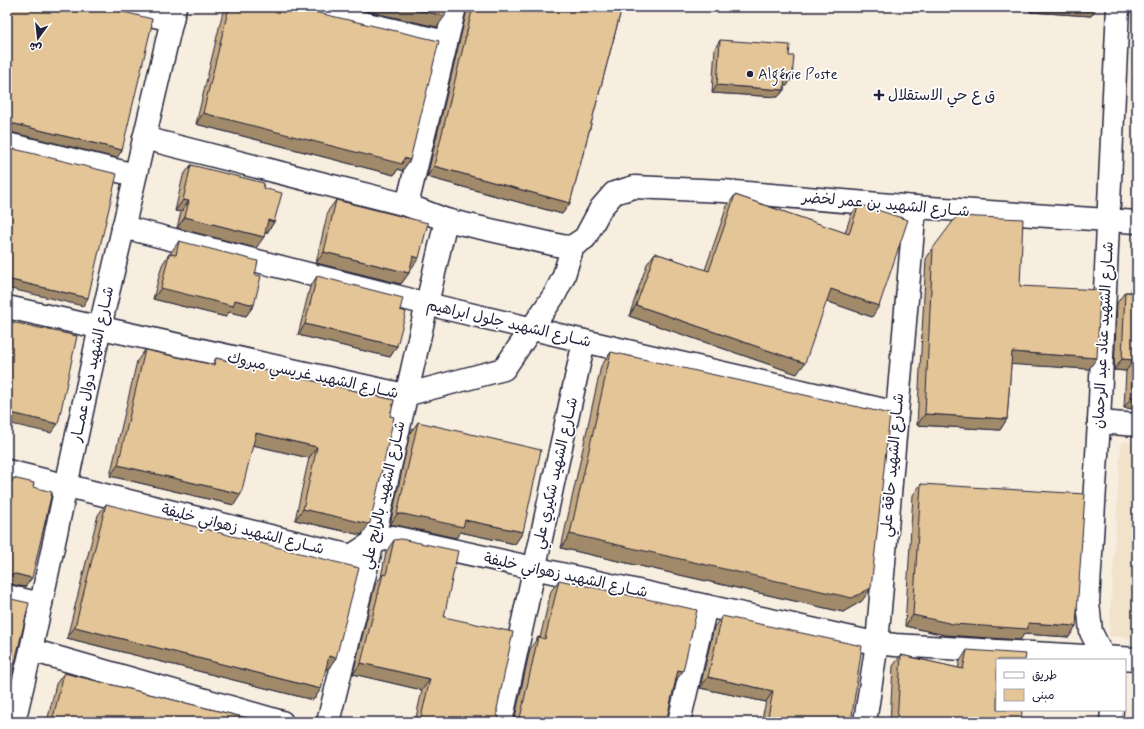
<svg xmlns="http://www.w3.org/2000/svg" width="1144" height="729" font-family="Mynerve,'Playpen Sans Arabic',sans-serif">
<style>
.built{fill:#f1e2ca}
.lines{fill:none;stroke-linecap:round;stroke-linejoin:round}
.street-casing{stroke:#22223b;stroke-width:25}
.street{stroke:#fff;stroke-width:22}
.wall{fill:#c4a982;stroke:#22223b}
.shaded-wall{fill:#a08a6a;stroke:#22223b}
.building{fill:#e4c597;stroke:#22223b}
.poi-dot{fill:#22223b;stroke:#fff;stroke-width:1.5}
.labels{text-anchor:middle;stroke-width:3.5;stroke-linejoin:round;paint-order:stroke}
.poi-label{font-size:15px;fill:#22223b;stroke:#fff;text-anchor:start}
.street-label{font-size:15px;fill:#22223b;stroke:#fff}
</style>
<rect width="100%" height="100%" fill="#f7eee0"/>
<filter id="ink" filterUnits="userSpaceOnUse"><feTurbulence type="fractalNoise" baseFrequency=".025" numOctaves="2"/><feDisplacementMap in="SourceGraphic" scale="8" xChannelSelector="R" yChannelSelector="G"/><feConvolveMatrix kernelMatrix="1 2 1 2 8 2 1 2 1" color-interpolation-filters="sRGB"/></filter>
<g filter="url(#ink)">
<!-- built -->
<path class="built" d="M1121,442L1137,443V638L1109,636Z"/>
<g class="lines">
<!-- street casing -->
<g class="street-casing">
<g id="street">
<path d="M117,7L172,20"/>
<path d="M292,7L446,42"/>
<path d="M144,138L407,205L446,220L566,247L573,246L585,238L601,208L614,193L634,187L723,191L915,207L1137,222"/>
<path d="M7,144L135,175"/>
<path d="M407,205L455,7"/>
<path d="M123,227L427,304L584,341L897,413"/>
<path d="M7,307L405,395L504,369L555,294L563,278L573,246"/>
<path d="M1099,422L1137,425"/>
<path d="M7,471L351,556L373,542L393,537L870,642L895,645L1137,659"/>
<path d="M7,596L41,604"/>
<path d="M31,650L282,722"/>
<path d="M1105,660L1091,632L1088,602L1099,422L1118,7"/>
<path d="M14,722L31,650L100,327L175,7"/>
<path d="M328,722L373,542L446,220"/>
<path d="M501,722L584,341"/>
<path d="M679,722L706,606"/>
<path d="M865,722L877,643L915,207"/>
<path d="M1111,722L1112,710"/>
</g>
</g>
<!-- street -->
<use href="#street" class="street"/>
</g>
<!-- wall -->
<g class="wall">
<path d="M224,7H295L410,160L402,171L398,169L394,175L196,124Z"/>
<path d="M467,7H622L570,203L562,214L427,177L467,10Z"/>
<path d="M1030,7H1097L1091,16L1030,12Z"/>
<path d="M720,40L787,86L784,85V90L778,97L712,93L715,48Z"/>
<path d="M191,165L263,188L274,222L267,233H265L256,248L177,228L181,212L175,211L183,176Z"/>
<path d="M735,195L845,233L851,215L859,204L872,317L826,301L797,374L629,316L647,264L655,253L705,270L727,206Z"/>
<path d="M336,200L411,269L410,268L409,273L401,284L316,263L328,211Z"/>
<path d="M1137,236V409L1124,408L1126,371L1114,370L1117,303L1125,292H1131L1135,239Z"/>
<path d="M179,241L255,275L254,305L246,316L229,312L226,317L153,299L162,265L169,254H171V252Z"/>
<path d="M933,248L1020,286L1089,369L1011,364L1007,419L1000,430L917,425L926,259Z"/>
<path d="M317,276L400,310L397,346L390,357L298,335L310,287Z"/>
<path d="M145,350L212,365L216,358L394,400L362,534L361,535L295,520L309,458L253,445L234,505L110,476L137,361Z"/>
<path d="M611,352L862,601L843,612L561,548L601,366Z"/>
<path d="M418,422L523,532L515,544L460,532L456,538L396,525H390L410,433Z"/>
<path d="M921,484L1076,626L1069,637L1024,634L1020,640L945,635L905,626L913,495Z"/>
<path d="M106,504L328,669H326L321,689L313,700L67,638L98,515Z"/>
<path d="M394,540L444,617L497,709V714L500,720L504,722H415L422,690L353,674L375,585L381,577L386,552Z"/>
<path d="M559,580L675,682L514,722L530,649L538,637L540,638L551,591Z"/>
<path d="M722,616L851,722H761L766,702L700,688L714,627Z"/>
<path d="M967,650L1021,722H890L893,666L901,655L958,668L960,661Z"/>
<path d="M64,673L263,722H47L56,684Z"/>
</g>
<!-- shaded-wall -->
<g class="shaded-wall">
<path d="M348,7H404L445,16L437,27Z"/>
<path d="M1033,7H1097L1091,16L1030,12Z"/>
<path d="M785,77L792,78L787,86L779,85Z"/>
<path d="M717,85L784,90L778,97L712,93Z"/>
<path d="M203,113L404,158L410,160L402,171L398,169L394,175L196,124Z"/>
<path d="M9,124H15L122,150L117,158L10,132H7V125Z"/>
<path d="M434,166L570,203L562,214L427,177Z"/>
<path d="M183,200L189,201L181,212L175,211Z"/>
<path d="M185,217L264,237L256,248L177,228Z"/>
<path d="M268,220L274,222L267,233L260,232Z"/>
<path d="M324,252L409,273L401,284L316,263Z"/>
<path d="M413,256L419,258L411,269L405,267Z"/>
<path d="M7,279L88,298L83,306L7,288Z"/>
<path d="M161,288L235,300L254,305L246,316L229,312L226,317L153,299Z"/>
<path d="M831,289L879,306L872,317L823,300Z"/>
<path d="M636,305L805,363L797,374L629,316Z"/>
<path d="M305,324L397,346L390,357L298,335Z"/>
<path d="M1012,352L1097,358L1089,369L1004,364Z"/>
<path d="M1122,359L1134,360L1126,371L1114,370Z"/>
<path d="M1131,397H1137V409L1124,408Z"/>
<path d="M7,412L58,424L51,433L7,423Z"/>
<path d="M925,414L1007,419L1000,430L917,425Z"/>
<path d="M256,433L317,447L309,458L248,444Z"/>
<path d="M118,465L241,494L234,505L110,476Z"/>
<path d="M303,509L370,523L362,534L361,535L295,520Z"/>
<path d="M397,514H403L465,520L523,532L515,544L460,532L456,538L396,525H390Z"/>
<path d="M570,534L871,588L862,601L843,612L561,548Z"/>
<path d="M16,574L32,578L25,587L10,584H7V577L10,575Z"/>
<path d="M913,615L1028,623L1076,626L1069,637L1024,634L1020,640L945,635L905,626Z"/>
<path d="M75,627L321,689L313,700L67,638Z"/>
<path d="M329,656L336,658L328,669L321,668Z"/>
<path d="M361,663L430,679L422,690L353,674Z"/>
<path d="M678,670L683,671L675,682L670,681Z"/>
<path d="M708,677L773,691L766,702L700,688Z"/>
</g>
<!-- building -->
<g class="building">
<path d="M7,7H113L114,9L120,11L152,19L151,23L152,24L122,150L15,124H9L7,125Z"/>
<path d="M229,7H295L297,8L439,41L410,160L404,158L402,164L203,113Z"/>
<path d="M404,7H447L445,16Z"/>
<path d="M473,7H622L570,203L434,166Z"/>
<path d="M720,40L790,45L789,56H794L792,78L785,77L784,90L717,85Z"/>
<path d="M7,147L10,148L117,174L88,298L7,279Z"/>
<path d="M191,165L264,183L263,188L282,193L274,222L268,220L264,237L185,217L189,201L183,200Z"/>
<path d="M735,195L849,234L859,204L908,220L879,306L831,289L805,363L636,305L655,253L709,271Z"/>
<path d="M336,200L428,223L419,258L413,256L409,273L324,252Z"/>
<path d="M957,216L1023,219L1020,286L1100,290L1097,358L1012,352L1007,419L925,414L933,248Z"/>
<path d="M179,241L258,261L255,275L261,276L254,305L235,300L233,306L161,288L169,254L176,255Z"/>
<path d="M317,276L403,298L400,310L406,312L397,346L305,324Z"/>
<path d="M1125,292L1137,293V397H1131L1134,360L1122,359Z"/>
<path d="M7,321L77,336L58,424L7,412Z"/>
<path d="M145,350L214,365L216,358L394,400L390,416L394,417L370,523L368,524L303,509L317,447L256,433L241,494L118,465Z"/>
<path d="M611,352L890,414L871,588L852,598L570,534Z"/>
<path d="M418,422L541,450L523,532L465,520L463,527L403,514H397Z"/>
<path d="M13,478L34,483L33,487L52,492L32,578L16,574L10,575L7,577V480L12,482Z"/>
<path d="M921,484L1085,494L1076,626L1028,623V629L953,624L913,615Z"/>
<path d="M106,504L359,568L336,658L329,656L321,689L75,627Z"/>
<path d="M401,539L458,551L444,617L513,632L497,709V714L500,720L504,722H420L430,679L361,663L383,574L386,575L394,540Z"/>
<path d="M559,580L697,610L683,671L678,670L666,722H514L518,719L521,714L538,637L545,639Z"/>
<path d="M7,597L11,599L29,603L9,687H8L7,690Z"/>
<path d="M722,616L862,646L851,722H767L773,691L708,677Z"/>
<path d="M967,650L1026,654L1025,660H997V710H1022L1021,722H897L901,655L963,669Z"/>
<path d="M64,673L263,722H52Z"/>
</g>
</g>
<!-- markers -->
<g class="poi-dot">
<circle cx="750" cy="74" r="4"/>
<path d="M877 89h4v4h4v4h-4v4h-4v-4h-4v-4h4z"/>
</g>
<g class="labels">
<!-- poi labels -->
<g class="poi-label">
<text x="758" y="79">Algérie Poste</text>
<text x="888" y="100">ق ع حي الاستقلال</text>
</g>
<!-- street labels -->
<g class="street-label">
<text transform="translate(886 204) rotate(5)" y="5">شــارع الشهيد بن عمر لخضر</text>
<text transform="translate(509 323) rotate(13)" y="5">شــارع الشهيد جلول ابراهيم</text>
<text transform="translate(1103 335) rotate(-87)" y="5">شــارع الشهيد عناد عبد الرحمان</text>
<text transform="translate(92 364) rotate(-78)" y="5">شــارع الشهيد دوال عمـــار</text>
<text transform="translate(313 375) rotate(12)" y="5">شــارع الشهيد غريسي مبروك</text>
<text transform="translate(892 465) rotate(-85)" y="5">شــارع الشهيد حاقة علي</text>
<text transform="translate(555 473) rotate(-77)" y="5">شــارع الشهيد شكيري علي</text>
<text transform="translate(383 495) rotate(-77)" y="5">شــارع الشهيد بالرابح علي</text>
<text transform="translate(243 529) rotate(14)" y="5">شــارع الشهيد زهواني خليفة</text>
<text transform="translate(566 575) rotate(12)" y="5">شــارع الشهيد زهواني خليفة</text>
</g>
</g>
<!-- margin -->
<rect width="1144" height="729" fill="none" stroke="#fff" stroke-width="24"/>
<rect x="12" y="12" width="1120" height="705" fill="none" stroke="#22223b" stroke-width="1.5" filter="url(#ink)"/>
<!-- legend -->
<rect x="996" y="659" width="130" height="52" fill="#ffffff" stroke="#a7a7b1"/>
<rect x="1004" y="672" width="20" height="6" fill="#ffffff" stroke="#a7a7b1"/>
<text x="1032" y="679" font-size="12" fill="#22223b">طريق</text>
<rect x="1004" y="689" width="20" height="12" fill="#e4c597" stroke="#a7a7b1"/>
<text x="1032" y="699" font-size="12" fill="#22223b">مبنى</text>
<!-- north arrow -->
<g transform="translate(38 38) rotate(195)" stroke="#ffffff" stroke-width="3" paint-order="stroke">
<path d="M0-3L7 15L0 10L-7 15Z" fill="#22223b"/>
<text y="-6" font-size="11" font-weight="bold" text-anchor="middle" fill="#22223b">ش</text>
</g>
</svg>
